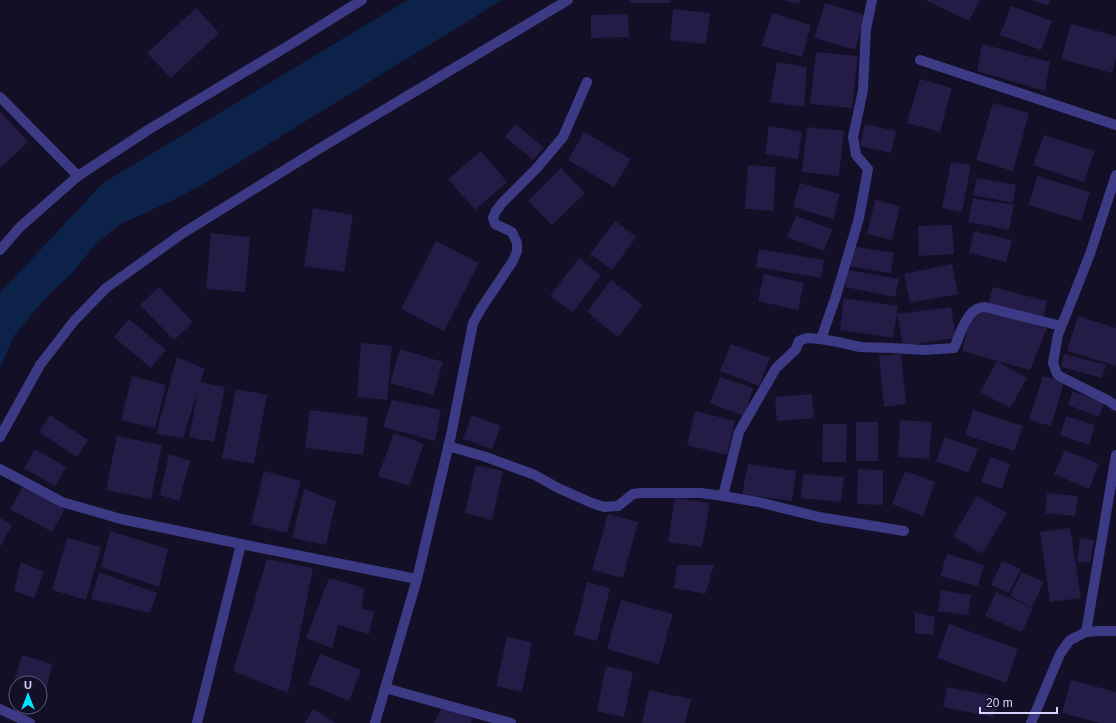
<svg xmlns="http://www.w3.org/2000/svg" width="1116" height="723" font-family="Arial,sans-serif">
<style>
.water{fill:#0c2248}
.building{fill:#241b47}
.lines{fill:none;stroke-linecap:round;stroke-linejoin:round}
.street{stroke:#3d3a85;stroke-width:10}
</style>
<rect width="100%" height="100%" fill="#130f26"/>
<!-- water -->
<path class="water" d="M407,0H502L202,185L173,200L119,225L93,247L74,271L43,301L14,336L0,368V293L103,183Z"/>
<!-- building -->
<g class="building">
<rect x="629" y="0" width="42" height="3"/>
<path d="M782,0H800L799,4Z"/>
<path d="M925,0H980L969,21Z"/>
<path d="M1031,0H1050L1048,6Z"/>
<path d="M825,3L865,15L855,50L814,38Z"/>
<path d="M1011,6L1052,21L1041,50L1000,35Z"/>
<path d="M196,8L219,33L171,78L147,53Z"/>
<path d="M673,9L710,13L706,44L670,40Z"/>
<path d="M772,13L811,25L802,57L762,46Z"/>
<path d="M628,14L629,37L591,38V15Z"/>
<path d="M1071,24L1116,36V57L1112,73L1061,59Z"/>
<path d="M982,44L1050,62L1045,91L977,71Z"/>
<path d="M816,52L858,56L852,108L810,104Z"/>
<path d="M777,62L807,67L804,107L770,102Z"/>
<path d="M920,79L952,88L940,132L907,123Z"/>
<path d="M993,103L1029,113L1013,171L976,160Z"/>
<path d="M0,111L28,142L0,168Z"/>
<path d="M516,124L544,148L533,160L505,137Z"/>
<path d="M865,124L896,131L891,153L860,146Z"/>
<path d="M769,126L802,132L798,159L765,154Z"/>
<path d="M807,127L844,131L839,176L802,172Z"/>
<path d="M584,132L631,159L614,187L568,160Z"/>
<path d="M1044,135L1095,151L1084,182L1033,165Z"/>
<path d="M481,151L507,182L475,210L448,179Z"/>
<path d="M951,162L971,165L962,212L942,208Z"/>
<path d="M748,165L776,167L773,211L745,209Z"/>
<path d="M561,168L585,193L552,225L528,201Z"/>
<path d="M1037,176L1090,192L1081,221L1029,205Z"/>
<path d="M977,178L1016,185L1013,203L973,195Z"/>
<path d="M800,183L840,194L833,219L793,207Z"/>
<path d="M973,198L1014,205L1009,230L968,222Z"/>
<path d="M875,200L900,206L892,240L867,234Z"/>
<path d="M313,208L353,215L344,272L304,266Z"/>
<path d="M796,216L832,229L824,251L787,237Z"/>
<path d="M615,221L636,237L612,270L590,254Z"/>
<path d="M952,225L954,254L919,256L918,226Z"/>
<path d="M974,231L1012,240L1006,262L969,253Z"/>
<path d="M211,233L250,237L245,292L206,289Z"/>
<path d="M436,241L479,263L444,331L401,309Z"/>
<path d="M852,246L894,253L891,273L849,266Z"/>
<path d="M759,249L824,260L821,278L756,267Z"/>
<path d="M579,258L601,275L573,312L550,296Z"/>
<path d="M952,264L958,294L910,303L904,274Z"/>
<path d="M848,270L899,279L895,297L845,287Z"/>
<path d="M764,274L804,283L798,310L758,301Z"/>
<path d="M611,280L643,305L618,337L587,312Z"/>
<path d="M159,287L193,322L174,340L140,305Z"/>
<path d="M993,287L1047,301L1043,318L988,304Z"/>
<path d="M844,298L898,306L893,338L840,330Z"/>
<path d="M951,307L956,338L903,346L897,314Z"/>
<path d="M985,312L999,315L1047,328L1030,370L962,351L971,317Z"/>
<path d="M1078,316L1116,328V366L1067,351Z"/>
<path d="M129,319L166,350L151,368L114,337Z"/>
<path d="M361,343L392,346L387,400L357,397Z"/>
<path d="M731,344L770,358L759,386L720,371Z"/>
<path d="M400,349L443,362L433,395L390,383Z"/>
<path d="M901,354L906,404L884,407L879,356Z"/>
<path d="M1064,354L1106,365L1102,378L1061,367Z"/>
<path d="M177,357L205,369L200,382L225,387L214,442L189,437L198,390L183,438L156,434Z"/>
<path d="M997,361L1027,378L1010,408L980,392Z"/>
<path d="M132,376L166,385L155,428L121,420Z"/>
<path d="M1043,376L1064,382L1051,426L1029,420Z"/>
<path d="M720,377L753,388L744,416L710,403Z"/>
<path d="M236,389L267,395L254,464L222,458Z"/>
<path d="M1073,391L1104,403L1099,417L1068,405Z"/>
<path d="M812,394L814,418L777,421L775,397Z"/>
<path d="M392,400L441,410L435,441L383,427Z"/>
<path d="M310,410L368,417L363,455L305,448Z"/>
<path d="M973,410L1023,426L1014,451L965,435Z"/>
<path d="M695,411L735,421L727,455L687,445Z"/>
<path d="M50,415L88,440L77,457L39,432Z"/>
<path d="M472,415L501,426L492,449L463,439Z"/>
<path d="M1066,416L1095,425L1089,445L1060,435Z"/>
<path d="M900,420L932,422L929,459L898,457Z"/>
<rect x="856" y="422" width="22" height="39"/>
<path d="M823,424H847L846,462H822Z"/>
<path d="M394,433L424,444L409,486L378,476Z"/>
<path d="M117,436L162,445L151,499L106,490Z"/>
<path d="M945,437L978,449L968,473L936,461Z"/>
<path d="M35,449L66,467L55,486L24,468Z"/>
<path d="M1065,450L1099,464L1089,489L1054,474Z"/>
<path d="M169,454L190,461L179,501L160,495Z"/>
<path d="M990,457L1010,464L1002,489L981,482Z"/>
<path d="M748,464L796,471L792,501L742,494Z"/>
<path d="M476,465L503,471L492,520L465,513Z"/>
<path d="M858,469L883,470V505L857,504Z"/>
<path d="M264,471L301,481L287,533L251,524Z"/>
<path d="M905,471L935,482L923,516L892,504Z"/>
<path d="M803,474L844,477L841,502L801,498Z"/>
<path d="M24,485L65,509L52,532L10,509Z"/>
<path d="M304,489L336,501L326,545L292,538Z"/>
<path d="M1047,493L1078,496L1075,516L1045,513Z"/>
<path d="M977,496L1007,513L982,554L953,536Z"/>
<path d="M675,498L710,503L702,547L668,542Z"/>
<path d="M608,514L638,522L623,578L592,570Z"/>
<path d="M0,518L12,525L0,547Z"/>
<path d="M1070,528L1081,598L1050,602L1040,532Z"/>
<path d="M110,531L168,549L159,587L101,567Z"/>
<path d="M67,538L101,547L86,600L52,590Z"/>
<path d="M1080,538L1094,540L1090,563L1077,561Z"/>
<path d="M947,554L984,565L978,586L940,576Z"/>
<path d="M267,559L313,568L288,693L233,671Z"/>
<path d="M1002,561L1021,569L1009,593L991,585Z"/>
<path d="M21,562L44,572L34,598L14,591Z"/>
<path d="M677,565H714L705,594L674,588Z"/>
<path d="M99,572L157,593L150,613L91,599Z"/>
<path d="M1022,572L1044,582L1032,607L1010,596Z"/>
<path d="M329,578L364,588L362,609L374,612L369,634L338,625L332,648L306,638Z"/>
<path d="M587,582L610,588L597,641L574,635Z"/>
<path d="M941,590L971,595L968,615L938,611Z"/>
<path d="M996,592L1033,608L1022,632L985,616Z"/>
<path d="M621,600L673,614L659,664L607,649Z"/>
<path d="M915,612L935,617L933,635L915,633Z"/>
<path d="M949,624L1018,649L1006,683L937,658Z"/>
<path d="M507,637L532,642L522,692L496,686Z"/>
<path d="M320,654L361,670L349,701L308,684Z"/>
<path d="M22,655L52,664L42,709L40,708V683H16V699L10,696Z"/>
<path d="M606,666L633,672L624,717L597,711Z"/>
<path d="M1071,680L1116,692V723H1100L1062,713Z"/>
<path d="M947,687L999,697L994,717L943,707Z"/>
<path d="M649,690L691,699L685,723H642Z"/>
<path d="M443,705L473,719L471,723H434Z"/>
<path d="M313,709L336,723H305Z"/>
</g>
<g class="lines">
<!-- street -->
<g class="street">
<path d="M920,60L1116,125"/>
<path d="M0,97L78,176"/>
<path d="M1116,175L1090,254L1058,335L1053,363L1057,374L1061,377L1109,401L1116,406"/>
<path d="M0,250L20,227L78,176L148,130L288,46L362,0"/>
<path d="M821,339L838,342L860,347L892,348L924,350L954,348C961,334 966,307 985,307L1061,326"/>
<path d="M0,437L40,365L74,321L106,288L183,233L317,150L568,0"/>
<path d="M448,446L486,457L535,475L558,488L592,503L604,507L618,506L633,494L640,493H701L723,496L758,502L819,517L904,531"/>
<path d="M0,469L62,502L121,519L241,544L417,579"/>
<path d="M723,496L739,432L776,368L796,349L799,341L807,338L821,339L836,296L859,218L868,169L856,155L853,137L863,90L866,29L872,0"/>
<path d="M1086,632L1116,455"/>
<path d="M385,688L511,723"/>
<path d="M0,709L30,723"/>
<path d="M197,723L241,544"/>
<path d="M375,723L417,579L451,435L473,323L482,307L513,261L517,251V243L512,232L495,224L493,218L496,211L502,203L536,169L563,137L587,82"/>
<path d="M1031,723L1060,654L1070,640L1086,632L1100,631H1116"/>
</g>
</g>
<!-- north arrow -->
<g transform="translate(28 695)"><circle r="19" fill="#130f26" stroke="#625e7d"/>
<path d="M0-3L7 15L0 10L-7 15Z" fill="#00e5ff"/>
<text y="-6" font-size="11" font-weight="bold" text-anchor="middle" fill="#d9d4ff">U</text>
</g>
<!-- scale -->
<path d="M980 707v6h77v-6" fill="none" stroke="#d9d4ff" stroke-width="2"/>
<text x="986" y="707" font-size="12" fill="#d9d4ff" stroke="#130f26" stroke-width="3" paint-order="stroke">20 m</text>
</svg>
